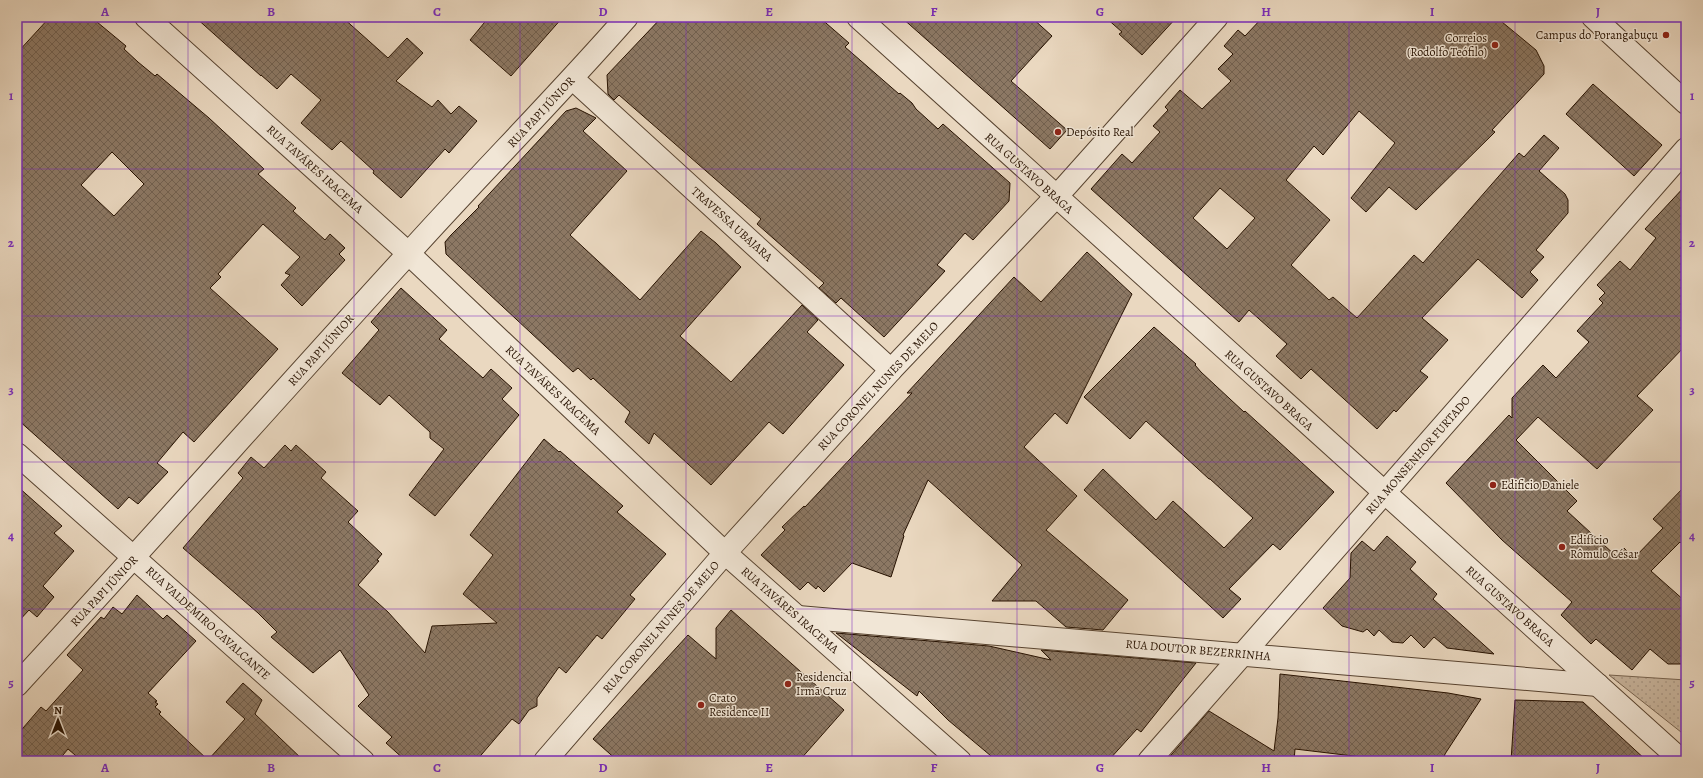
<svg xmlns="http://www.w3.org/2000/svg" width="1703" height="778" font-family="Alegreya,serif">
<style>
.grass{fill:url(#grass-dots);stroke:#786450}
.building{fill:url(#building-cross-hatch);stroke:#261100;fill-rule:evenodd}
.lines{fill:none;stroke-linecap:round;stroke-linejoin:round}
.minor-casing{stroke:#574330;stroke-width:24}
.minor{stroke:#f1e6d6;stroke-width:22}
.grid{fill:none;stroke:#7b2cbf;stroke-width:1;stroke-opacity:0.55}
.poi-dot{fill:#8f2418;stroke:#f1e6d6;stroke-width:1.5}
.labels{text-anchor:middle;stroke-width:3;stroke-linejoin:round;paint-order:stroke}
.poi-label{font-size:12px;fill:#261100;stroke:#f1e6d6;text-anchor:start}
.street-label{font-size:12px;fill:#261100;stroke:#f1e6d6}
.neatline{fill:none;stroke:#7b2cbf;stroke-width:1.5}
.grid-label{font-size:13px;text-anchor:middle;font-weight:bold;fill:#7b2cbf}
</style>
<defs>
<pattern id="grass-dots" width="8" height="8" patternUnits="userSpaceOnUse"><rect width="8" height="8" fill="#c9b69f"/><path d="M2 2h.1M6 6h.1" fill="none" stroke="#ac9b87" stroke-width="1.8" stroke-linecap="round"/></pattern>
<pattern id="building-cross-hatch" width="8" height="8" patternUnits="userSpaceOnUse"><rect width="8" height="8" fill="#8c7864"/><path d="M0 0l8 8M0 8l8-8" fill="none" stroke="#726150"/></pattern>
</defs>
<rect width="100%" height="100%" fill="#ead8c0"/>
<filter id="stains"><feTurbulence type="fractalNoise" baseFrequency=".005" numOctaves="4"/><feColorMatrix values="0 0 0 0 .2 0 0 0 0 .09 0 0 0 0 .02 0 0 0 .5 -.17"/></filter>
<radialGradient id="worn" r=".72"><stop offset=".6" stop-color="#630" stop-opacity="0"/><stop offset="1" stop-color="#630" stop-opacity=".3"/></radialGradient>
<!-- grass -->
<path class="grass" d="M1609,675L1686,680V736Z"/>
<!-- building -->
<g class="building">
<path d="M50,17H91L126,46L124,49L138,62L155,76L157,74L209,118L264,169L258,174L296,208L293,211L325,240L330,234L345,248L339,254L345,260L302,306L281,285L290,275L285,273L300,257L263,224L218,274L221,277L210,288L278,349L194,442L183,432L157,463L168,472L138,504L129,497L118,509L17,419V53ZM112,152L144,184L114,216L81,185Z"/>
<path d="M195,17H342L388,58L407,38L423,53L396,81L432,107L438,100L451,114L459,106L477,121L449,153L445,149L401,198L373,173L374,171L341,141L332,150L301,123L321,100L291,74L277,89L261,75V76Z"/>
<path d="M489,17H563L511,76L470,40Z"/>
<path d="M662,17H819L849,43L845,47L899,94L900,93L912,103L916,109L938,129L943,124L1010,183L1009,201L973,240L965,233L937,265L945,271L884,337L841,298L836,303L819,288L824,283L757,224L761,219L619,95L614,100L608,94L607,75Z"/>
<path d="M901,17H1031L1052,36L1011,81L1067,130L1050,149Z"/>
<path d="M1105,17H1177L1142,55L1119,34L1122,32Z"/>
<path d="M1263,17H1496L1536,50L1544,66V74L1492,130L1495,132L1416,210L1389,187L1366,212L1351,198L1395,143L1359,111L1323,155L1314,146L1286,180L1330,220L1291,265L1329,300L1333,297L1357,318L1414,255L1423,263L1519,153L1524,157L1544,135L1559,148L1539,171L1565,194L1568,200V213L1536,250L1544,257L1530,272L1538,280L1522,298L1478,259L1422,318L1448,340L1420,371L1428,377L1396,412L1394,410L1377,429L1311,369L1301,379L1276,356L1287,344L1249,310L1239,322L1091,189L1122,154L1132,163L1160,132L1153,126L1168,110L1165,107L1180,90L1202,109L1231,81L1218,69L1233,54L1224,46L1238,30L1245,36ZM1220,188L1255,218L1227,249L1193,218Z"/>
<path d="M1593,84L1662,145L1634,176L1566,114Z"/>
<path d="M576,108L596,118L583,131L627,171L570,235L640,300L701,231L716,243L741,267L680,336L731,382L802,305L818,320L807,332L844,365L783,434L769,422L711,485L654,433L649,444L625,422L630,412L593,378L591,380L578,368L573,372L446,254L445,242L451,235L479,207L478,206L566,111Z"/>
<path d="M1686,185V345L1637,396L1653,410L1597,469L1538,417L1516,440L1577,501L1567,511L1616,556L1624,548L1634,558L1663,528L1653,519L1686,485V548L1680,542L1651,571L1686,602V664H1668L1650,649L1632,670L1596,639L1591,644L1561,615L1572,602L1502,540L1446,483L1509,415L1512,418V398L1543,365L1556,378L1589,342L1577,331L1603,303L1599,299L1605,293L1597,285L1620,261L1630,270L1656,238L1645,229Z"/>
<path d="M1087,252L1132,294L1067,424L1055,413L1024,447L1077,496L1046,530L1128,600L1103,630L1066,627L1036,601H992L1022,565L928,480L903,535L904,536L891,577L852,563L824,592L818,586L816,589L808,582L800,590L761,555L785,530L782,527L804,506L805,507L912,393H907L1014,277L1041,302Z"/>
<path d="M401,288L447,330L439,339L483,378L491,369L512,388L502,399L519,415L435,516L409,495L444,449L430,438V432L389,395L380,405L342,373L379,330L371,322Z"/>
<path d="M1154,327L1196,364L1195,365L1201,372L1244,412L1245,411L1334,492L1280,550L1273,544L1229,589L1241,599L1223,618L1084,490L1103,469L1156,520L1173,501L1224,548L1253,518L1210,479H1209L1146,421L1130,439L1084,397Z"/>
<path d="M544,439L559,452L560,451L623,506L617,512L666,554L630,595L635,599L602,639L597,635L566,673L559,667L537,698V706L529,710L519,724L512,719L476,761H406L386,743L392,737L358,706L369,695L340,650L313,673L271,637L277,632L258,613L183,548L243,478L238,473L251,457L264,468L285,445L291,451L296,445L326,472L321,478L358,511L348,522L382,554L377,560L379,561L358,585L388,612L425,653L432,626L497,623L463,594L493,555L470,535Z"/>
<path d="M17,486L62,526L54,533L74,551L43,586L54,597L37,617L29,610L17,623Z"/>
<path d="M1387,536L1416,562L1410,569L1437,594L1433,599L1494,654L1447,648L1434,637L1424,648L1411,635L1403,643L1392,642L1379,630L1374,636L1367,629L1363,632L1342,626L1323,608L1350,578L1351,553L1362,541L1374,551Z"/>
<path d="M137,595L163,619L167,615L196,641L148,693L157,701L155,702L158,704L155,707L161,712L159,714L208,760L245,719L226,702L243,683L262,700L255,714L304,761H82L68,749L58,761H17V735L41,707L46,711L83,670L67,655L101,617L104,619L113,607L122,614Z"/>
<path d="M731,610L844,710L799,761H618L593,739L688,635L716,659V628Z"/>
<path d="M836,633L989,646L1051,660L1041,650L1196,663L1141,732L1137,729L1108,761H997L948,720L919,691L917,696Z"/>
<path d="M1280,674L1448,693L1481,699L1445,754L1443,761H1395L1295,749L1294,761H1166L1209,711L1274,751L1278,718Z"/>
<path d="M1515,700L1583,702L1647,761H1511Z"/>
</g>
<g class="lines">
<!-- minor casing -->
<g class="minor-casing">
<g id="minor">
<path d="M146,17L408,253L725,553L960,761"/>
<path d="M858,17L1682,761"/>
<path d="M1593,17L1686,103"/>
<path d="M573,79L891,370"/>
<path d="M17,454L363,761"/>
<path d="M798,617L1598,685"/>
<path d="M17,685C149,542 277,397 408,254C480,174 556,98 627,17"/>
<path d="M545,761L725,553L891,370L1066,186L1217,17"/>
<path d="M1149,761L1686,149"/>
</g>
</g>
<!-- minor -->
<use href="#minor" class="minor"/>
</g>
<!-- grid -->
<path class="grid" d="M188,17V761M354,17V761M520,17V761M686,17V761M852,17V761M1017,17V761M1183,17V761M1349,17V761M1515,17V761M17,169H1686M17,316H1686M17,462H1686M17,609H1686"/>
<!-- markers -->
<g class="poi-dot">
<circle cx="1666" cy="35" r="4"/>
<circle cx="1495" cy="45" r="4"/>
<circle cx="1058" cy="132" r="4"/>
<circle cx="1493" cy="485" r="4"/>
<circle cx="1562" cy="547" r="4"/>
<circle cx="788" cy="684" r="4"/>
<circle cx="701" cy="705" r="4"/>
</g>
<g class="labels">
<!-- poi labels -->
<g class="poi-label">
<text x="1658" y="39" text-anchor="end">Campus do Porangabuçu</text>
<text x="1487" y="42" text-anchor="end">Correios<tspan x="1487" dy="14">(Rodolfo Teófilo)</tspan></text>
<text x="1066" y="136">Depósito Real</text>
<text x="1501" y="489">Edificio Daniele</text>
<text x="1570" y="544">Edifício<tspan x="1570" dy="14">Rômulo César</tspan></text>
<text x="796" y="681">Residencial<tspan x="796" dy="14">Irmã Cruz</tspan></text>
<text x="709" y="702">Crato<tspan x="709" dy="14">Residence II</tspan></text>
</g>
<!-- street labels -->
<g class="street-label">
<text transform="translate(541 112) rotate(-47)" y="4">RUA PAPI JÚNIOR</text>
<text transform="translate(315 169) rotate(42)" y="4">RUA TAVÁRES IRACEMA</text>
<text transform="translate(1029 173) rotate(42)" y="4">RUA GUSTAVO BRAGA</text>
<text transform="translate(732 224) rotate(42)" y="4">TRAVESSA UBAJARA</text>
<text transform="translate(321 350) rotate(-48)" y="4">RUA PAPI JÚNIOR</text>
<text transform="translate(878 386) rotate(-47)" y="4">RUA CORONEL NUNES DE MELO</text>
<text transform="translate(553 390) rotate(43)" y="4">RUA TAVÁRES IRACEMA</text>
<text transform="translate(1269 390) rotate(42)" y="4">RUA GUSTAVO BRAGA</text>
<text transform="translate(1418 455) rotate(-49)" y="4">RUA MONSENHOR FURTADO</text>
<text transform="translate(104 591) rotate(-47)" y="4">RUA PAPI JÚNIOR</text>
<text transform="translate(1510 606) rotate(42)" y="4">RUA GUSTAVO BRAGA</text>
<text transform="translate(790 610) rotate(41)" y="4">RUA TAVÁRES IRACEMA</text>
<text transform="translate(208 623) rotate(42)" y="4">RUA VALDEMIRO CAVALCANTE</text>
<text transform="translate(661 627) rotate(-49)" y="4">RUA CORONEL NUNES DE MELO</text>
<text transform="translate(1198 650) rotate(5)" y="4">RUA DOUTOR BEZERRINHA</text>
</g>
</g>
<!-- margin -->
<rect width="1703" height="778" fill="none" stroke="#ead8c0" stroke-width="44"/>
<!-- north arrow -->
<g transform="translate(58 720)" stroke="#f1e6d6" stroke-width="3" paint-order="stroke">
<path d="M0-3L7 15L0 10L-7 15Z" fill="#261100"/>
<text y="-6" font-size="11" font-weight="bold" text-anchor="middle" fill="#261100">N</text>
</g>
<rect x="22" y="22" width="1659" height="734" class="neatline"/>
<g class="grid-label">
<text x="105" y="16">A</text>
<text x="271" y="16">B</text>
<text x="437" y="16">C</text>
<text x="603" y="16">D</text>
<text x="769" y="16">E</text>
<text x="934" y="16">F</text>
<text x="1100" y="16">G</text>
<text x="1266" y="16">H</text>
<text x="1432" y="16">I</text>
<text x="1598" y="16">J</text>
<text x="11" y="100">1</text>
<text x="1692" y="100">1</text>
<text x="11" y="247">2</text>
<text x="1692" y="247">2</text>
<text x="11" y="394">3</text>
<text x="1692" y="394">3</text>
<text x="11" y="540">4</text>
<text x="1692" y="540">4</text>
<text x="11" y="687">5</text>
<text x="1692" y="687">5</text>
<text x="105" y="772">A</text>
<text x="271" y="772">B</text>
<text x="437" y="772">C</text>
<text x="603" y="772">D</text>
<text x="769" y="772">E</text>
<text x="934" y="772">F</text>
<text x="1100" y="772">G</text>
<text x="1266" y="772">H</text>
<text x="1432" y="772">I</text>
<text x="1598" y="772">J</text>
</g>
<rect width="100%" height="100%" filter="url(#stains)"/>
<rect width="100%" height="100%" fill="url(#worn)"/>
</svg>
